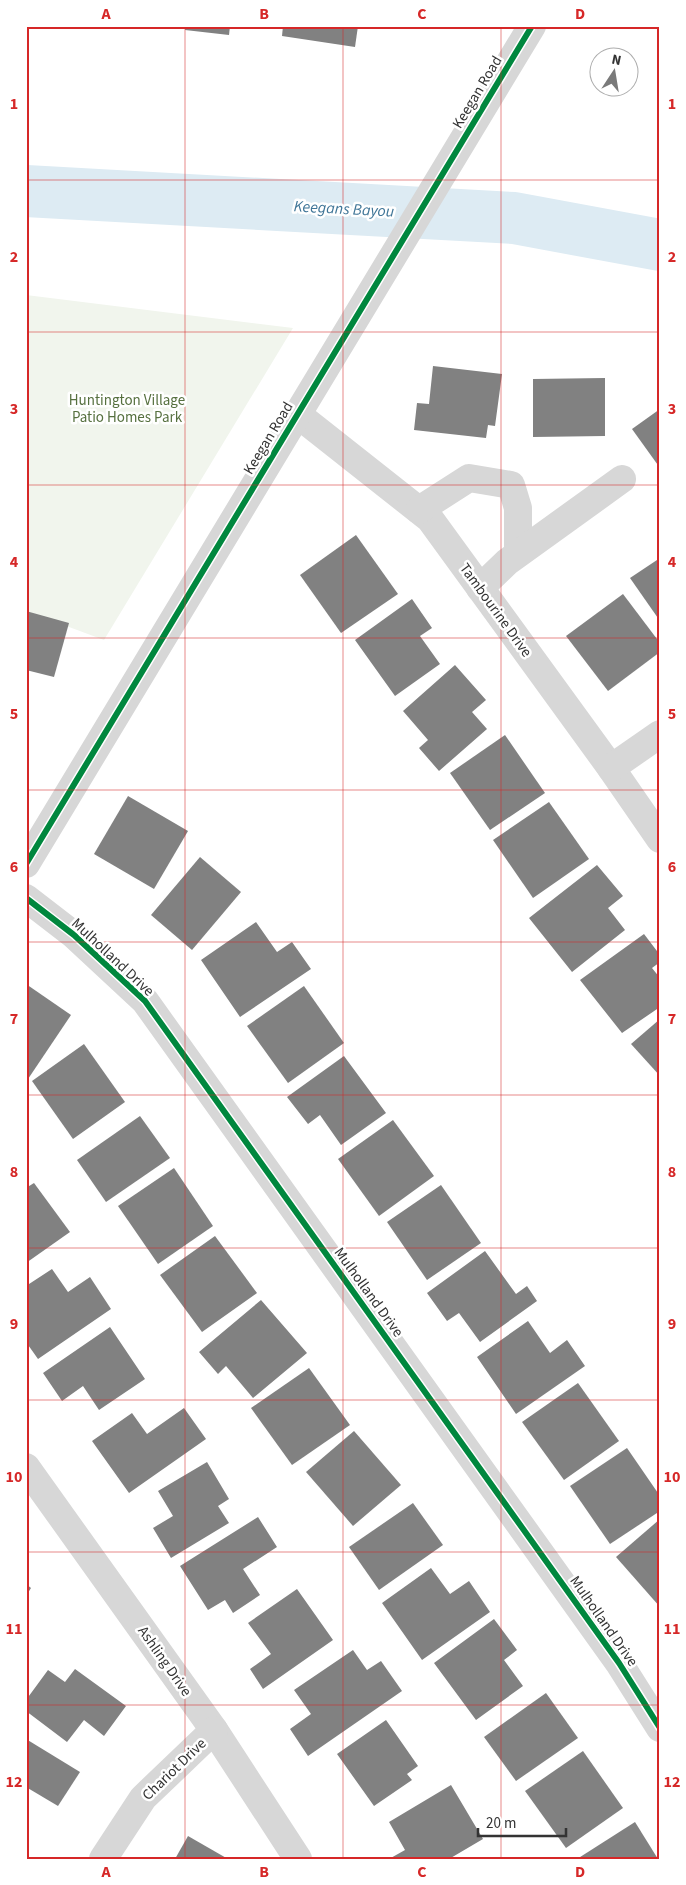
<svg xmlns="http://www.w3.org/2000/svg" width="686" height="1885" font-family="'Source Sans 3',sans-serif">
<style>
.green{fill:#f1f5ed}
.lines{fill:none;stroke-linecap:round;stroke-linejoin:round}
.river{stroke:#ddebf3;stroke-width:52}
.building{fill:#818181}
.minor{stroke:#d7d7d7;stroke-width:28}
.cycleway-casing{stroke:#fff;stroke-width:9}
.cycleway{stroke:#00873e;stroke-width:6}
.grid{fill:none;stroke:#d62828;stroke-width:1;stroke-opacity:0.55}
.labels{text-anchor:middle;stroke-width:5;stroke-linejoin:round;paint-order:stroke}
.street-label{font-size:15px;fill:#333;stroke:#fff}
.park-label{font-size:15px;fill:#56703f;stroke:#fff}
.water-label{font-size:16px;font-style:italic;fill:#3f7597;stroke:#fff}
.neatline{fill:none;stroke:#d62828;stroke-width:2}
.grid-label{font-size:16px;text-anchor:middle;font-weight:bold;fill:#d62828}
</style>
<rect width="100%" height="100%" fill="#fff"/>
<!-- green -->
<path class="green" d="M26,295L293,328L104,640L26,611Z"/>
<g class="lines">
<!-- river -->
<path class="river" d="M26,191L514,218L660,245"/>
</g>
<!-- building -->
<g class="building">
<path d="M186,26H230L229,35L185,30Z"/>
<path d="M283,26H358L355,47L282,36Z"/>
<path d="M433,366L502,374L495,426L488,425L486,438L414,430L417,403L429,404Z"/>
<path d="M605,378V436L533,437V379Z"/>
<path d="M660,409V468L632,429Z"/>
<path d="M356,535L398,594L341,633L300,575Z"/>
<path d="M660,558V621L630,578Z"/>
<path d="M623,594L660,643V652L608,691L566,636Z"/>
<path d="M412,599L432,628L420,636L440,664L395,696L355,640Z"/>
<path d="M26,611L69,623L54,677L26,670Z"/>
<path d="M455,665L486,700L472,712L487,729L439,771L419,748L428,740L403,711Z"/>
<path d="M505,735L545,793L490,830L450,773Z"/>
<path d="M128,796L188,831L154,889L94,854Z"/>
<path d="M549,802L589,859L533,898L493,840Z"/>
<path d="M200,857L241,892L192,950L151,915Z"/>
<path d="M597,865L623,896L608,908L625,930L572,972L529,918Z"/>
<path d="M256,922L277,952L292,942L311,969L240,1017L201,960Z"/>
<path d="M644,934L660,955V962L652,968L660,978V1007L622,1033L580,980Z"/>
<path d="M26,984L71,1015L28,1079L26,1078Z"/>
<path d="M304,986L344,1043L288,1083L247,1026Z"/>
<path d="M660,1019V1076L631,1044Z"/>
<path d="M84,1044L125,1102L73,1139L32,1081Z"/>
<path d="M344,1056L386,1113L341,1145L320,1115L308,1124L287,1097Z"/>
<path d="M140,1116L170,1158L106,1202L77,1160Z"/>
<path d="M393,1120L434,1176L379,1216L338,1159Z"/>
<path d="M174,1168L213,1226L158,1264L118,1206Z"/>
<path d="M34,1183L70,1232L26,1263V1188Z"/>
<path d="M441,1185L481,1243L427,1280L387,1222Z"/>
<path d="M215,1236L257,1293L202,1332L160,1275Z"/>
<path d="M485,1251L516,1294L527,1286L537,1301L480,1342L459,1313L447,1321L427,1293Z"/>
<path d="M52,1269L68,1292L90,1277L111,1309L38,1359L26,1342V1286Z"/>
<path d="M261,1300L307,1353L253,1398L226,1366L218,1374L199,1352Z"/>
<path d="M528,1321L550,1353L567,1340L585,1366L516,1414L477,1357Z"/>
<path d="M110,1327L145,1379L99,1410L83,1386L62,1401L43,1373Z"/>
<path d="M309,1368L350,1425L292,1465L251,1408Z"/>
<path d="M578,1383L619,1441L564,1480L522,1422Z"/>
<path d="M184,1408L206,1439L129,1493L92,1441L132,1413L147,1434Z"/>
<path d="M354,1431L401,1485L353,1526L306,1472Z"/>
<path d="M627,1448L660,1496V1511L610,1544L570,1486Z"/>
<path d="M207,1462L229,1499L218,1506L229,1523L171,1558L153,1528L173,1516L158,1491Z"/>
<path d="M413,1503L443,1545L379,1590L349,1547Z"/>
<path d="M258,1517L277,1547L243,1569L260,1595L233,1613L225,1600L208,1610L180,1566Z"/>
<path d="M660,1519V1607L616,1557Z"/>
<path d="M431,1568L450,1594L469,1581L490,1612L422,1660L382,1603Z"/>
<path d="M26,1584L31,1588L26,1596Z"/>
<path d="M297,1589L333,1640L263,1689L250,1669L271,1654L248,1623Z"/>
<path d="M494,1619L517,1650L504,1660L523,1686L476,1720L434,1663Z"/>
<path d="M353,1650L367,1670L381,1661L402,1691L308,1756L290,1729L311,1714L294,1690Z"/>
<path d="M75,1669L126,1706L104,1736L84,1720L67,1742L26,1711V1700L48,1670L65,1682Z"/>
<path d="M546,1693L578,1738L516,1781L484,1737Z"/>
<path d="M386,1720L418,1766L407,1774L412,1780L374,1806L337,1754Z"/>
<path d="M26,1739L80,1772L58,1806L26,1787Z"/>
<path d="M583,1751L623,1808L566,1848L525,1791Z"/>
<path d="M451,1785L483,1839L449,1859H389L405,1850L389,1822Z"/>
<path d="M635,1822L658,1859H577Z"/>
<path d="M188,1836L228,1859H175Z"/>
</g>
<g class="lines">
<!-- minor -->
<g class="minor">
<path d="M297,414L430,519L611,768L660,839"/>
<path d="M419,510L469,478L511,485L518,508V553"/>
<path d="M480,588L507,562L622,479"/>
<path d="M611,768L660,734"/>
<path d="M26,864L532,26"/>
<path d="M26,898L74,935L145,1001L619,1663L660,1728"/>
<path d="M26,1467L214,1730L298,1859"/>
<path d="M103,1859L143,1798L214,1730"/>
</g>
<!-- cycleway casing -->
<g class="cycleway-casing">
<g id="cycleway">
<path d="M26,864L532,26"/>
<path d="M26,898L74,935L145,1001L619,1663L660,1728"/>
</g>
</g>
<!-- cycleway -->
<use href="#cycleway" class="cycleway"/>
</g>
<!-- grid -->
<path class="grid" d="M185,26V1859M343,26V1859M501,26V1859M26,180H660M26,332H660M26,485H660M26,638H660M26,790H660M26,942H660M26,1095H660M26,1248H660M26,1400H660M26,1552H660M26,1705H660"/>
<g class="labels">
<!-- street labels -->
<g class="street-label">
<text transform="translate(477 92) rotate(-59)" y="5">Keegan Road</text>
<text transform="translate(268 438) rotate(-59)" y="5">Keegan Road</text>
<text transform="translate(496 610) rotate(54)" y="5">Tambourine Drive</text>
<text transform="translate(113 957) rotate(43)" y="5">Mulholland Drive</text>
<text transform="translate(369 1292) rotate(54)" y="5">Mulholland Drive</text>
<text transform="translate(604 1621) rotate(55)" y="5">Mulholland Drive</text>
<text transform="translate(165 1661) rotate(55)" y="5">Ashling Drive</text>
<text transform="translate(174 1769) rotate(-44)" y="5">Chariot Drive</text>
</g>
<!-- park labels -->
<g class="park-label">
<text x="127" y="405">Huntington Village<tspan x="127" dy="17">Patio Homes Park</tspan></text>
</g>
<!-- water labels -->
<g class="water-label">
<text transform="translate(344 208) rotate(3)" y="6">Keegans Bayou</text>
</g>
</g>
<!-- border -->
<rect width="686" height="1885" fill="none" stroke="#ffffff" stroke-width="55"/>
<!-- north arrow -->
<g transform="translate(614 72) rotate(12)"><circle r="24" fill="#ffffff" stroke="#adadad"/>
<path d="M0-4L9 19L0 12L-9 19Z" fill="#7a7a7a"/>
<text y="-8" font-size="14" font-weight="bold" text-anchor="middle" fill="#333333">N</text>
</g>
<!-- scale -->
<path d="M478 1828v8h88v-8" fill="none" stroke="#333333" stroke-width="2.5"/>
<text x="486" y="1828" font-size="15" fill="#333333" stroke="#ffffff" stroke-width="4" paint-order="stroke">20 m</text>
<rect x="28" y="28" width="630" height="1830" class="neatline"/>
<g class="grid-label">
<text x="106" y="19">A</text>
<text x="264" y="19">B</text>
<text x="422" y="19">C</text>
<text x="580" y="19">D</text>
<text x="14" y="109">1</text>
<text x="672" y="109">1</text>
<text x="14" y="262">2</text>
<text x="672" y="262">2</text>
<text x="14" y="414">3</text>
<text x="672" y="414">3</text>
<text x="14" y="567">4</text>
<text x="672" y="567">4</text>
<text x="14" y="719">5</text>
<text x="672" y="719">5</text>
<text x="14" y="872">6</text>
<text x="672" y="872">6</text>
<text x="14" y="1024">7</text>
<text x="672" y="1024">7</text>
<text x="14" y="1177">8</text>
<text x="672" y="1177">8</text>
<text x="14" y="1329">9</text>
<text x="672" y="1329">9</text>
<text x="14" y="1482">10</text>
<text x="672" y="1482">10</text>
<text x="14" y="1634">11</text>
<text x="672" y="1634">11</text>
<text x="14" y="1787">12</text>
<text x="672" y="1787">12</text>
<text x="106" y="1877">A</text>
<text x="264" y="1877">B</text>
<text x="422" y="1877">C</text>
<text x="580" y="1877">D</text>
</g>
</svg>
